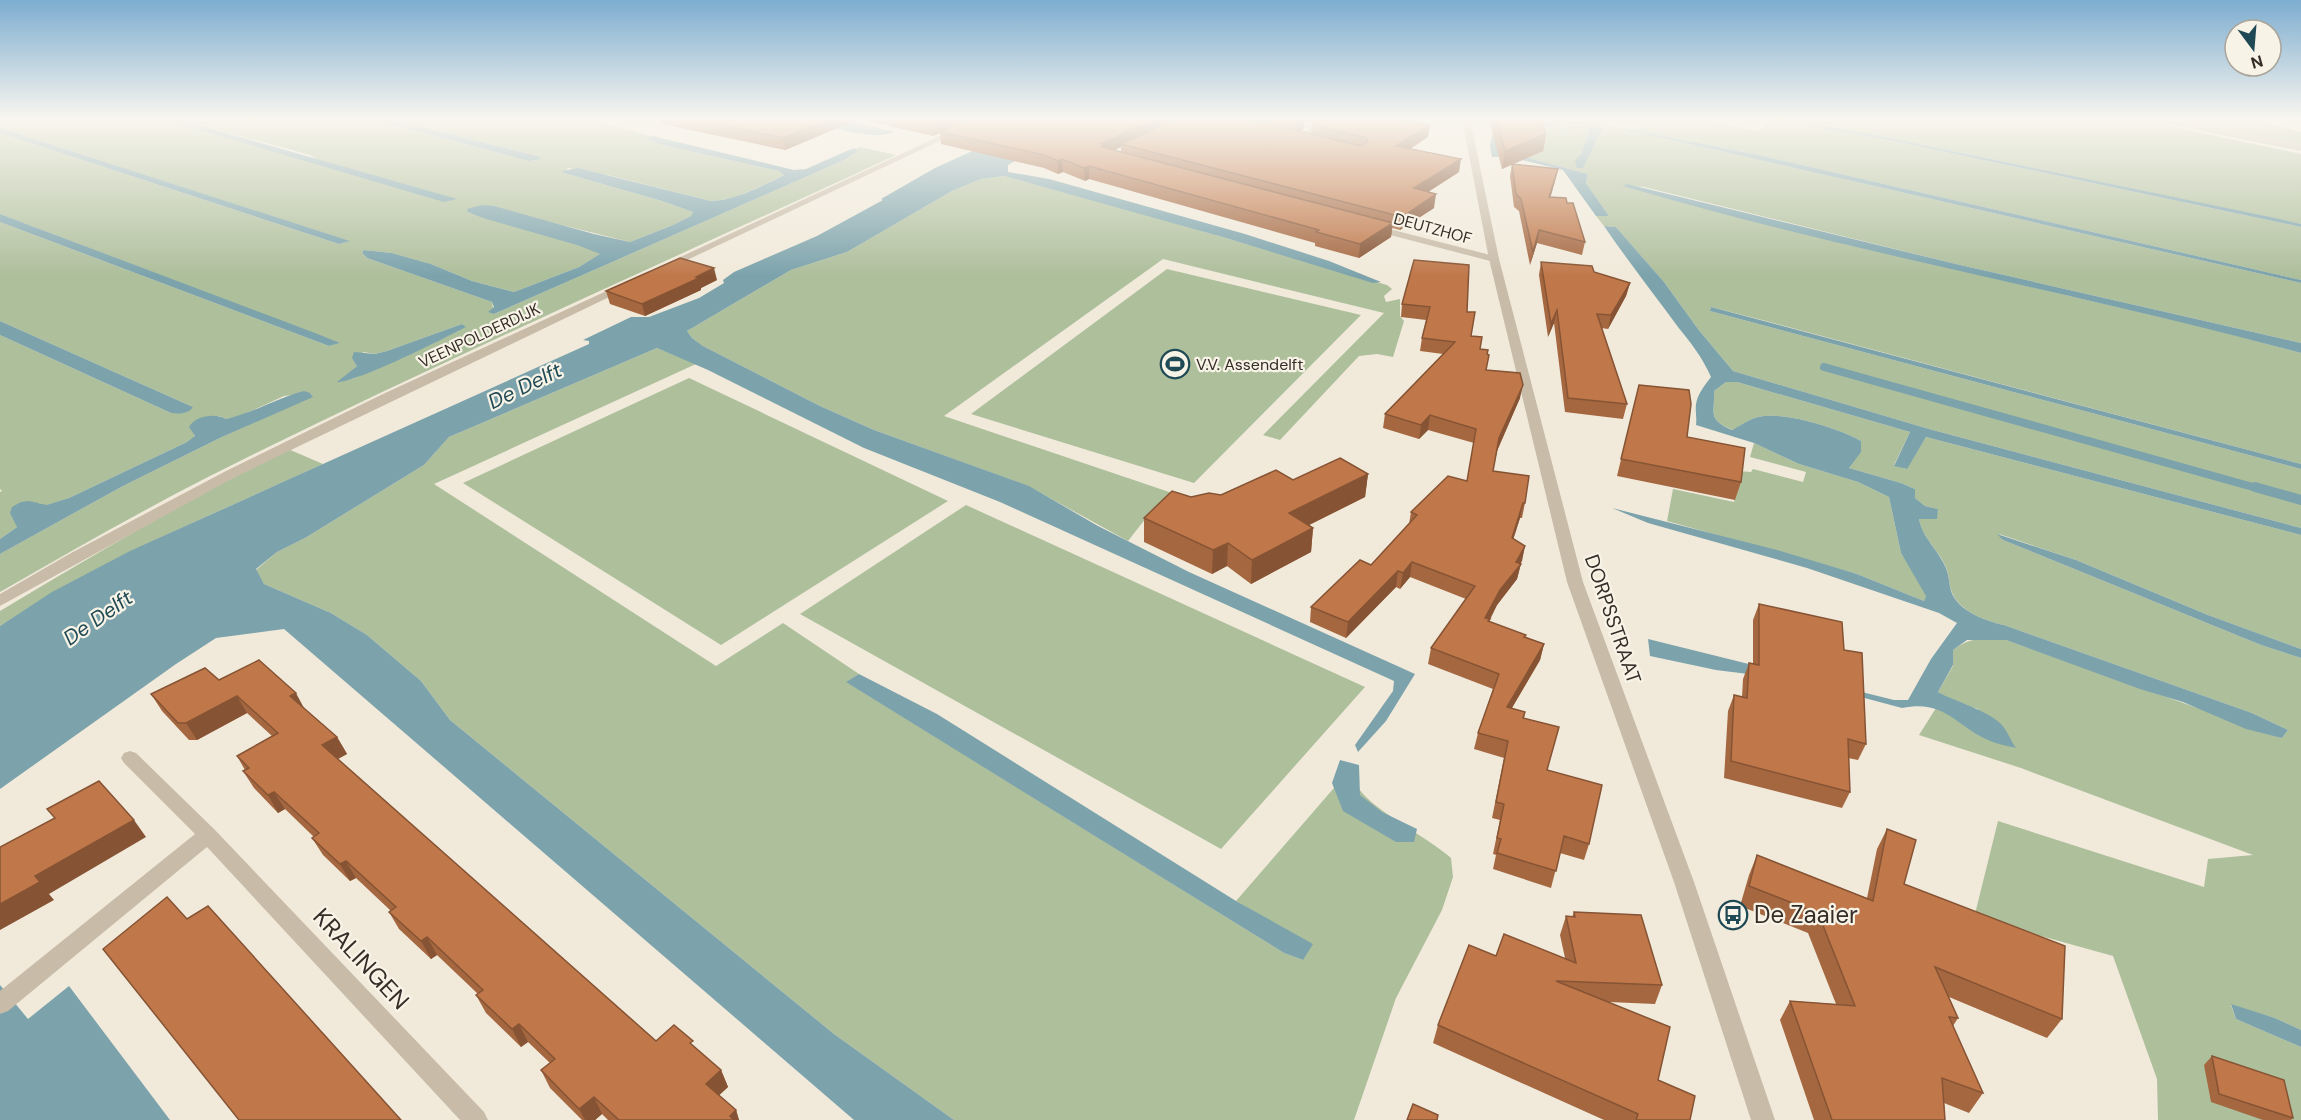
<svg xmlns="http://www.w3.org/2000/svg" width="2301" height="1120" font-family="'DM Sans',sans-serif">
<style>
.green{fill:#aebf9c;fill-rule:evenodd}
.water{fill:#7ca3ac}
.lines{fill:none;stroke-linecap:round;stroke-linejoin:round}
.stream-far1{stroke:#7ca3ac;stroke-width:8}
.stream{stroke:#7ca3ac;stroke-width:10}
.minor{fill:#c8bba8;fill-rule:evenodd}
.tertiary{fill:#c8bba8;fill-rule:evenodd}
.wall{fill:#a56740;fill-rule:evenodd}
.shaded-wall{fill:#865434}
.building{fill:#c0784a;stroke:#865434;stroke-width:1.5}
.labels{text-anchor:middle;stroke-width:4.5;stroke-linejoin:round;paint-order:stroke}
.far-street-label{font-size:16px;fill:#352e28;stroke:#f8f3e7}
.far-poi-label{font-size:16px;fill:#352e28;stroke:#f8f3e7;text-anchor:start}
.street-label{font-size:20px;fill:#352e28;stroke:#f8f3e7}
.water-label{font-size:21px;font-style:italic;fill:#1f4954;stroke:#f8f3e7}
.near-poi-label{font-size:24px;fill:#352e28;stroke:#f8f3e7;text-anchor:start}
.near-street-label{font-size:24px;fill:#352e28;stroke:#f8f3e7}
</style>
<rect width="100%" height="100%" fill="#f1eadb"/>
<!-- green -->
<g class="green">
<path d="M0,119H162L335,169L310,155L177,119H370L529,161L539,160L541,157L389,119H587L693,147L653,136L663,145L779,171L784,175C761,186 737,200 711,201L608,175L568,168L564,173L662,201L693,212L691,216L673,225L630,242L482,205L468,212L578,245L601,254L579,267L514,292L472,281L431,264L392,253L364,250L362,253L367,258L492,302L494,314L842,161L857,153L856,149L860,147L896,155C666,262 433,364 206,478C136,514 68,553 0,592V554L123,486L222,437L312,396L310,393L284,396L240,416L226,419L219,416L193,432L195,437L187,442L69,498L47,506L39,503L15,519L17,527L0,539V492L2,491L0,489V335L171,413L193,407L0,321V222L329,346L339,343L0,214V133L339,244L349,241L0,128ZM462,324L465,327L454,333L355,378L338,382L357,366L363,352L375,354L387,351Z"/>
<path d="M1564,119L1608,120L1607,125L1623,129L2301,283V343L1956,264L1644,187L1624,185L1845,244L2200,326L2301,353V464L1762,320L1711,307L1710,311L2301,469V528L1929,429L1733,371L1698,329L1664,282L1616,227L1604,226L1596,216H1609L1586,183L1588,174L1510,153L1541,128L1558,124Z"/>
<path d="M1649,119H1697L1759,131L1773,119H2135L2301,154V224L1876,135L1782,121L1888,140L2301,227V280L1754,154L1635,130Z"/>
<path d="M2142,119C2196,119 2250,114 2301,132V151Z"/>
<path d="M1004,176L1130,210L1387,285L1392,289L1384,296L1386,302L1400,299V316L1404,321L1393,357L1377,354L1359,356L1280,440L1263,435L1384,313L1163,259L944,416L1187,498L1153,509L1128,541L1028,486L874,430L820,406L703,346L692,338L687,331L791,270L847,252L952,191L981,179Z"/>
<path d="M1167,269L1361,315L1194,483L971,414Z"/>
<path d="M657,348L696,364L434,484L716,666L783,623L859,674L847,682L1284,953L1303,960L1248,908L1236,901L1353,766C1355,773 1355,783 1359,789C1377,813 1426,836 1451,858L1453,877L1442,910L1396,998L1354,1120H954L834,1034L450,720L421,681L367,635L331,613L264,584L256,570L277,552L305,538L424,465L449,437Z"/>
<path d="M689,378L948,501L721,645L463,483Z"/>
<path d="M1726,382H1737L1910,432L1894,465L1906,469L1926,437L2301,535V649L2208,615L2076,560L1999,534L2003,540L2261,645L2301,658V1030L2275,1018L2231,1005L2236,1019L2301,1047V1120H2158L2157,1079L2113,956L1994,923L1975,914L1998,821L2204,887L2208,859L2253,855L2021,768L1919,735L1936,708L2014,748L1978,709L1958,703L1938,692L1953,666V650C1972,636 1983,639 2006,640L2282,738L2288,730L2252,713L2004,625C1985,621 1958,611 1951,590C1949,583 1949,574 1946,567C1938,549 1923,539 1919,519H1936L1938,509L1925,506L1915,498V489L1901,483L1849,468L1861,441C1838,428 1783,411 1758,417C1749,419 1740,426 1733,430C1707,419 1715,414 1714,391Z"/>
<path d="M1754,443L1799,464L1858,482L1889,497L1901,553L1927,595L1924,601L1857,574L1667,521L1673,489L1734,502L1739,471L1751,472L1753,469L1803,482L1806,472L1750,457Z"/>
<path d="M288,449L323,464C211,515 103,559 0,626V611C94,554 190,499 288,449Z"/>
<path d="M966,505L1365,687L1221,849L800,614Z"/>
</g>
<!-- water -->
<g class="water">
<path d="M162,119H177L457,199L444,202Z"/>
<path d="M370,119H389L541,157L539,160L529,161Z"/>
<path d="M799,119H842L894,132C872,142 823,124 799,119Z"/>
<path d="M1042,119L1046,143L1008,165V172L1049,179L1245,234L1329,261L1381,282L1373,283L1226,238L1004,176L981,179L952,191L847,252L791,270L687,331L692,338L703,346L820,406L874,430L1029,486L1098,526L1189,572L1415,674L1386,721L1358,752L1355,745L1393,691L1394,681L1000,502L864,448L708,370L657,348L449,437L424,465L305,538L277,552L256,569L264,584L331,613L367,635L421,681L450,720L834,1034L954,1120H854L284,629L216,638L176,664L0,789V626L52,592L130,551L589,344V341L583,340L631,317H649L699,298L724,283L723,280L734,272L817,236L883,200L881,199L935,168Z"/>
<path d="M1555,119H1564L1558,124L1541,128L1510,153L1588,174L1586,183L1609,216H1596L1563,170L1509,157H1492L1490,146L1494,126C1515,126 1536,128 1555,119Z"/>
<path d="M1785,120L1876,135L2270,217L2301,224V227L1888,140L1780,121Z"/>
<path d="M1589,125L1603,127L1583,168H1577L1575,161L1581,154L1590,130L1582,128L1549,130Z"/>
<path d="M0,128L350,241L339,244L0,133Z"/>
<path d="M1624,128L1754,154L2301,280V283L1623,129Z"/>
<path d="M653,136L794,170L806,169L849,150L855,148L858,152L842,161L494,314L488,312L494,307L492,302L367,258L362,253L364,250L392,253L431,264L472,281L514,292L579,267L600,254L577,245L483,218L468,212L467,209L482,205L494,206L594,234L630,242L673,225L691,216L693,212L662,201L564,173L562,171L578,168L711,201C736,200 762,186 784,175L779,171L663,145L645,139Z"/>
<path d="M1627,184L1956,264L2301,343V353C2076,292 1846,252 1623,186Z"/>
<path d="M0,214L315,333L340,343L329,346L0,222Z"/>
<path d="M1604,226L1616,227L1664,282L1698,329L1733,371L1929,429L2301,528V535L1926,437L1907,469L1894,466L1910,432L1737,382H1726L1714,391C1715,414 1707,419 1732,430C1740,426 1749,419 1758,417C1783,411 1838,428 1861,441V452L1849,468L1901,483L1915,489V498L1925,506L1938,509L1937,519H1919C1923,539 1938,549 1946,568C1949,575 1949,583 1951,591C1958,611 1985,621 2004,625L2252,713L2288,730L2282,738L2246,729L2183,702L2140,689L2006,640H1967L1953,650V665L1938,692C1956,702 1987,710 2001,724C2007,730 2011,741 2016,748C2007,746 1997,744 1988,740C1955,725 1944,699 1902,708L1797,680L1716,670L1650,656L1648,639L1894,700H1908L1931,659L1957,623L1939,613L1807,568L1648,523L1612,508L1777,550L1857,574L1924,601L1926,596L1901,553L1889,497L1858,482L1799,464L1754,443L1696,425C1697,417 1695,411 1696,404C1698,393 1705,385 1711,377C1702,357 1691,343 1678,327C1653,293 1628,261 1604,226Z"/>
<path d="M1711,307L2301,464V469L1710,311Z"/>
<path d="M0,321L193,407C188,414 179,414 171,413L0,335Z"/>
<path d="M462,324L466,327C445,338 356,383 337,382L357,366L352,358L354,352L375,354L387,351Z"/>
<path d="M304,391L310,393L313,397L222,437L123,486L0,554V539L17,527L10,513L12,507L21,502L29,501L47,505L69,498L187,442L195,436L189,427C196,415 215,413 226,419C253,413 277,398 304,391Z"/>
<path d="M1997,534L2076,560L2208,615L2301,649V658L2261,645L2003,540Z"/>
<path d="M859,674L937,714L1236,901L1313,944L1303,960L1284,953L846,682Z"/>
<path d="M1340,760L1359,765L1360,795L1382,812L1417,829L1414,842H1396L1343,811L1332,783Z"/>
<path d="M0,985L28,1019L69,986L170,1120H0Z"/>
<path d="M2231,1004L2275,1018L2301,1030V1047L2236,1019Z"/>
</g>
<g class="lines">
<!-- stream-far1 -->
<path class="stream-far1" d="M1824,367L2260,489"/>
<!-- stream -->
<path class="stream" d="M2255,487L2301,500"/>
<!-- minor -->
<g class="minor">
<path d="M976,119H986L668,269L659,267Z"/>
<path d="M1270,119H1284L1321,128L1298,141L1295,140V136L1309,129Z"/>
<path d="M2159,119H2174L2301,144V150Z"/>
<path d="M1374,225L1498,257L1499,259L1494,262L1371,230V226Z"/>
<path d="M626,282L631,285L630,287L235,477L0,606V594L71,553L226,471L383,394Z"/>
<path d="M130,751L136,753L215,830L484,1112L488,1120H460L207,847L8,1011L0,1014V991L195,834L124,763L121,758L124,753Z"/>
</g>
<!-- tertiary -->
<path class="tertiary" d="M1462,119H1470L1499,259L1583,582L1694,882L1775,1120H1751L1674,882L1567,582L1489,259Z"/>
</g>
<!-- wall -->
<g class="wall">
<path d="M660,119H1401H1400L1428,137L1410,149L1459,172L1428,192L1434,208L1400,230L1392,228L1391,237L1359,258L1315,246V243L1089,179L1085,181L1063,172L1058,174L1044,168L941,144L940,133L933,136L859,119L785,150L661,124ZM1304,121L1315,123L1312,125L1311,134L1300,131L1303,130ZM1121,147V152L1115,150Z"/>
<path d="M1486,119H1547L1542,123L1546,134L1543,151L1513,164L1555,181L1550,197L1567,203L1585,242L1582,255L1537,243L1530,265L1519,211L1514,207L1510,176L1512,164L1502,169L1489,119Z"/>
<path d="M1541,262L1594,272L1630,283L1626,296L1608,329L1601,328L1627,404L1623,419L1565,412L1554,323L1548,337L1539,275Z"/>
<path d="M717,280L701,288V290L645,316L610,304L606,291Z"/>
<path d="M1402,304L1467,312L1471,336L1480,349L1487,354L1486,370L1520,398L1497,451L1493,471L1525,503L1522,518H1520L1513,539L1525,546L1517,579L1497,605L1489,622L1544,644L1540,660L1512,708L1525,712L1524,718L1547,770L1589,844L1584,860L1560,853L1551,888L1493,869L1496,855L1493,854L1500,820L1492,818L1504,758L1474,749L1478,733L1493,689L1428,664L1431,648L1466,599L1410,577L1400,589L1396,587L1346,638L1310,622L1311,607L1371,565L1409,524L1411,512L1467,481L1474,443L1428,430L1419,439L1383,428L1385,414L1443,354L1420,351L1422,338L1426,320L1401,317Z"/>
<path d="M1639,385L1687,437L1741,482L1735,500L1617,476Z"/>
<path d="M1368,474L1365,497L1309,525L1313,528L1311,552L1251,584L1227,566L1212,574L1144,542V518L1191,497L1221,495L1293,480Z"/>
<path d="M1759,604L1844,650L1866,744L1858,760L1848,758L1850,792L1842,808L1724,778L1728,711L1734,695L1742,697L1743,679L1749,663H1753V620Z"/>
<path d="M219,680L305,709L337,737L347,754L338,759L656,1041L695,1048L721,1070L728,1087L719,1095L736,1110L739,1120H608L602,1114L595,1120H582L550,1088L541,1070L550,1063L528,1042L521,1047L486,1013L476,995L478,994L437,955L431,959L399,929L389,912L391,911L356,878L350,881L323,855L312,838L314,837L285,809L278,813L254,788L243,771L245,770L237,756L272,736L247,713L197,740H189L162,711L151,694Z"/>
<path d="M1887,829L1904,884L2062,1019L2047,1038L1949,997L1958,1018L1953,1026L1983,1093L1969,1113L1944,1103L1945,1120H1814L1780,1020L1790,1001L1836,1004L1808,933L1740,906L1749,875L1757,855L1867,898L1877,849Z"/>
<path d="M1574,912L1662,985L1655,1004L1609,1002L1658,1080L1690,1120H1604L1433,1043L1438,1025L1496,956L1565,958L1560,935L1566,916L1572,917Z"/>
<path d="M2212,1056L2293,1118L2291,1120H2263L2211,1102L2204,1065Z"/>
</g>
<!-- shaded-wall -->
<g class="shaded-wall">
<path d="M830,119H859L785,150L783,138Z"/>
<path d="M943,119H971L933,136L932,124Z"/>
<path d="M1155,119H1181L1121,144V147L1101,156V144Z"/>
<path d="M1302,119H1304L1303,130L1296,134L1297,121Z"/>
<path d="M1541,119H1547L1540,125Z"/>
<path d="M1430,125L1428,137L1395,158L1396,146Z"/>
<path d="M1546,134L1543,151L1502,169L1505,151Z"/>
<path d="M1062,159L1063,172L1058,174V161Z"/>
<path d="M1461,159L1459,172L1412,202L1414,188Z"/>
<path d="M1089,166V179L1085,181L1084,168Z"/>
<path d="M1558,169L1555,181L1547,210L1549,197Z"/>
<path d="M1436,194L1434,208L1400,230L1402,217Z"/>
<path d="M1393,223L1391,237L1359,258L1360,244Z"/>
<path d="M1539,230L1537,243L1530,265L1533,252Z"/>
<path d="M714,268L717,280L701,288V290L645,316L642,304Z"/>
<path d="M1630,283L1626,296L1608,329L1611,315Z"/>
<path d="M1557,310L1554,323L1548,337L1551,324Z"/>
<path d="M1523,385L1520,398L1496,453L1499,438Z"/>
<path d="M1430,415L1428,430L1419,439L1421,425Z"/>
<path d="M1368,474L1365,497L1287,536L1289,513Z"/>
<path d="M1523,503L1520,518L1509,553L1512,538Z"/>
<path d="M1313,528L1311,552L1251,584L1252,560Z"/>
<path d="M1228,543L1227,566L1212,574L1213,550Z"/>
<path d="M1525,546L1522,561L1519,566L1521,564L1517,579L1497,605L1489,620L1486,635L1485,618Z"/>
<path d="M1412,562L1410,577L1400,589L1403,573Z"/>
<path d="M1398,571L1396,587L1346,638L1348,622Z"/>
<path d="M1544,644L1540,660L1503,723L1507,707Z"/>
<path d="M296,693L305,710L290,696Z"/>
<path d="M237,696L247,713L197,740L186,723Z"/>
<path d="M337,737L347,754L332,762L322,745Z"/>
<path d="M274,792L285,809L278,813L268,795Z"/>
<path d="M134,820L146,837L49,894L54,900L0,930V904L35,876Z"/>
<path d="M346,861L356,878L350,881L340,864Z"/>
<path d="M427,937L437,955L431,959L421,941Z"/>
<path d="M519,1024L528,1042L521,1047L512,1029Z"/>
<path d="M721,1070L728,1087L713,1101L706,1084Z"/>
<path d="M594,1097L602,1114L595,1120H585L579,1109Z"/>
<path d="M736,1110L739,1120H731L730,1116Z"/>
</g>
<!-- building -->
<g class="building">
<path d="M692,119H830L783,138Z"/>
<path d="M910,119H943L932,124Z"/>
<path d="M967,119H1155L1101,144L1102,147L1393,223L1360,244L1316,232L1319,230L1089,166L1084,168L1062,159L1058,161L1044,155L940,132Z"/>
<path d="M1176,119H1249L1361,146L1368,141L1366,138L1312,125L1323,119H1398L1430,125L1396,146L1461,159L1414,188L1436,194L1402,217L1121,144Z"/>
<path d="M1285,119H1302L1297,121Z"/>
<path d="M1496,119H1540L1546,134L1505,151Z"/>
<path d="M1512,164L1558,169L1549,197L1566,198L1567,203H1573L1585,242L1539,230L1533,252L1521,199L1516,194Z"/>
<path d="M680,258L714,268L696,277L699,278L642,304L606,291Z"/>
<path d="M1414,260L1469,265L1467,312H1475L1471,336L1482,337L1480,349L1488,350L1487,354L1489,355L1486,370L1520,373L1523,385L1499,438L1493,471L1529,476L1525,503H1523L1512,538L1525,546L1516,562L1521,564L1500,590L1485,618L1490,619L1488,621L1526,635L1524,637L1544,644L1507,707L1525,712L1523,718L1559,727L1547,770L1602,785L1589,844L1564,836L1556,871L1497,853L1501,839L1497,838L1504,804L1496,802L1508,741L1478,733L1499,674L1431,648L1475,586L1412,562L1403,573L1398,571L1348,622L1311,607L1360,560L1371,565L1417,515L1411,512L1448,476L1467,481L1476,429L1430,415L1421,425L1385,414L1455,342L1422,338L1430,307L1402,304Z"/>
<path d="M1541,262L1592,266L1594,272L1630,283L1611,315L1597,314L1627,404L1568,398L1557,310L1551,324Z"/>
<path d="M1639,385L1689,390L1691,404L1687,437L1745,448L1741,482L1621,459Z"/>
<path d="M1340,458L1368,474L1289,513L1313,528L1252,560L1228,543L1213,550L1144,518L1172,491L1191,497L1209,493L1221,495L1276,470L1293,480Z"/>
<path d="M1759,604L1842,622L1844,650L1862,653L1866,744L1848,739L1850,792L1731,761L1734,695L1747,698L1749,663L1759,665Z"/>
<path d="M259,660L296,693L290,696L337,737L322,745L656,1041L674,1025L693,1041L690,1043L721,1070L706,1084L736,1110L730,1116L734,1120H619L594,1097L579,1109L541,1070L555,1059L519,1024L512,1029L476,995L483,990L427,937L421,941L389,912L396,907L346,861L340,864L312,838L319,833L274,792L268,795L243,771L249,768L237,756L278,733L237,696L186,723H178L151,694L205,668L219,680Z"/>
<path d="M99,781L134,820L35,876L40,882L0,904V847L55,818L47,809Z"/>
<path d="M1887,829L1916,840L1904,884L2065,946L2062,1019L1935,967L1958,1018L1949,1017L1983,1093L1942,1078L1945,1120H1832L1790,1001L1855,1006L1818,913L1749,886L1757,855L1873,901Z"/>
<path d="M167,897L187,919L208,906L401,1120H239L103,949Z"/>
<path d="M1574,912L1641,915L1662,985L1556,981L1670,1027L1658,1080L1695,1096L1690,1120H1636L1638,1114L1438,1025L1469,945L1496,956L1504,934L1576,963L1566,916L1575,917Z"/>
<path d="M2212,1056L2284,1080L2293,1118L2219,1094Z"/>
<path d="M1413,1104L1438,1115L1437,1120H1407Z"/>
</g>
<!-- sky -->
<linearGradient id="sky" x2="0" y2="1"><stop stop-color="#7dadd0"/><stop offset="0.43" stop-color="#f9f6ef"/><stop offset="1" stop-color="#f9f6ef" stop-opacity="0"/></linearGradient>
<rect width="2301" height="276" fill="url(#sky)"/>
<!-- icons -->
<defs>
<g id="stadium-ring" transform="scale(1.5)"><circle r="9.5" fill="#f8f3e7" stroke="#1f4954" stroke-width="1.5"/><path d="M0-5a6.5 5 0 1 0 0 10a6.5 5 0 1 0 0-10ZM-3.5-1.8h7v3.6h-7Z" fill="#1f4954"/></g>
<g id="bus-ring" transform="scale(1.5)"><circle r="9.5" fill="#f8f3e7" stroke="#1f4954" stroke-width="1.5"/><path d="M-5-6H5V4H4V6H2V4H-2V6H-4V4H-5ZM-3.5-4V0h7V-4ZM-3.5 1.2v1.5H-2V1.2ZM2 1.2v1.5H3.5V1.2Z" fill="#1f4954"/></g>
</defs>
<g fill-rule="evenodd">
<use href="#stadium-ring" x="1175" y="364"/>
<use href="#bus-ring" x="1733" y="915"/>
</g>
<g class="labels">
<!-- far-street labels -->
<g class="far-street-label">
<text transform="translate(1433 228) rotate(15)" y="6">DEUTZHOF</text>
<text transform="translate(479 335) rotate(-25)" y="6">VEENPOLDERDIJK</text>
</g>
<!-- far-poi labels -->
<g class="far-poi-label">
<text x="1196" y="370">V.V. Assendelft</text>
</g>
<!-- street labels -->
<g class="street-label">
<text transform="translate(1613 619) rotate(71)" y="7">DORPSSTRAAT</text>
</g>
<!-- water labels -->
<g class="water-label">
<text transform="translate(525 386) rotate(-26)" y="7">De Delft</text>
<text transform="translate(98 618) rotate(-35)" y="7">De Delft</text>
</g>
<!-- near-poi labels -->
<g class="near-poi-label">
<text x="1754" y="923">De Zaaier</text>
</g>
<!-- near-street labels -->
<g class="near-street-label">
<text transform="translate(361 959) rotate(47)" y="8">KRALINGEN</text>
</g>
</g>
<!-- north arrow -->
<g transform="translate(2253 48) rotate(164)"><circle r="28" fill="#f8f3e7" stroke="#aaa49b" stroke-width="1.5"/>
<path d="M0-4.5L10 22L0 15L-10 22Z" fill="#1f4954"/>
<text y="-9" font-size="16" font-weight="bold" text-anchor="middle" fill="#352e28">N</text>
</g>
</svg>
